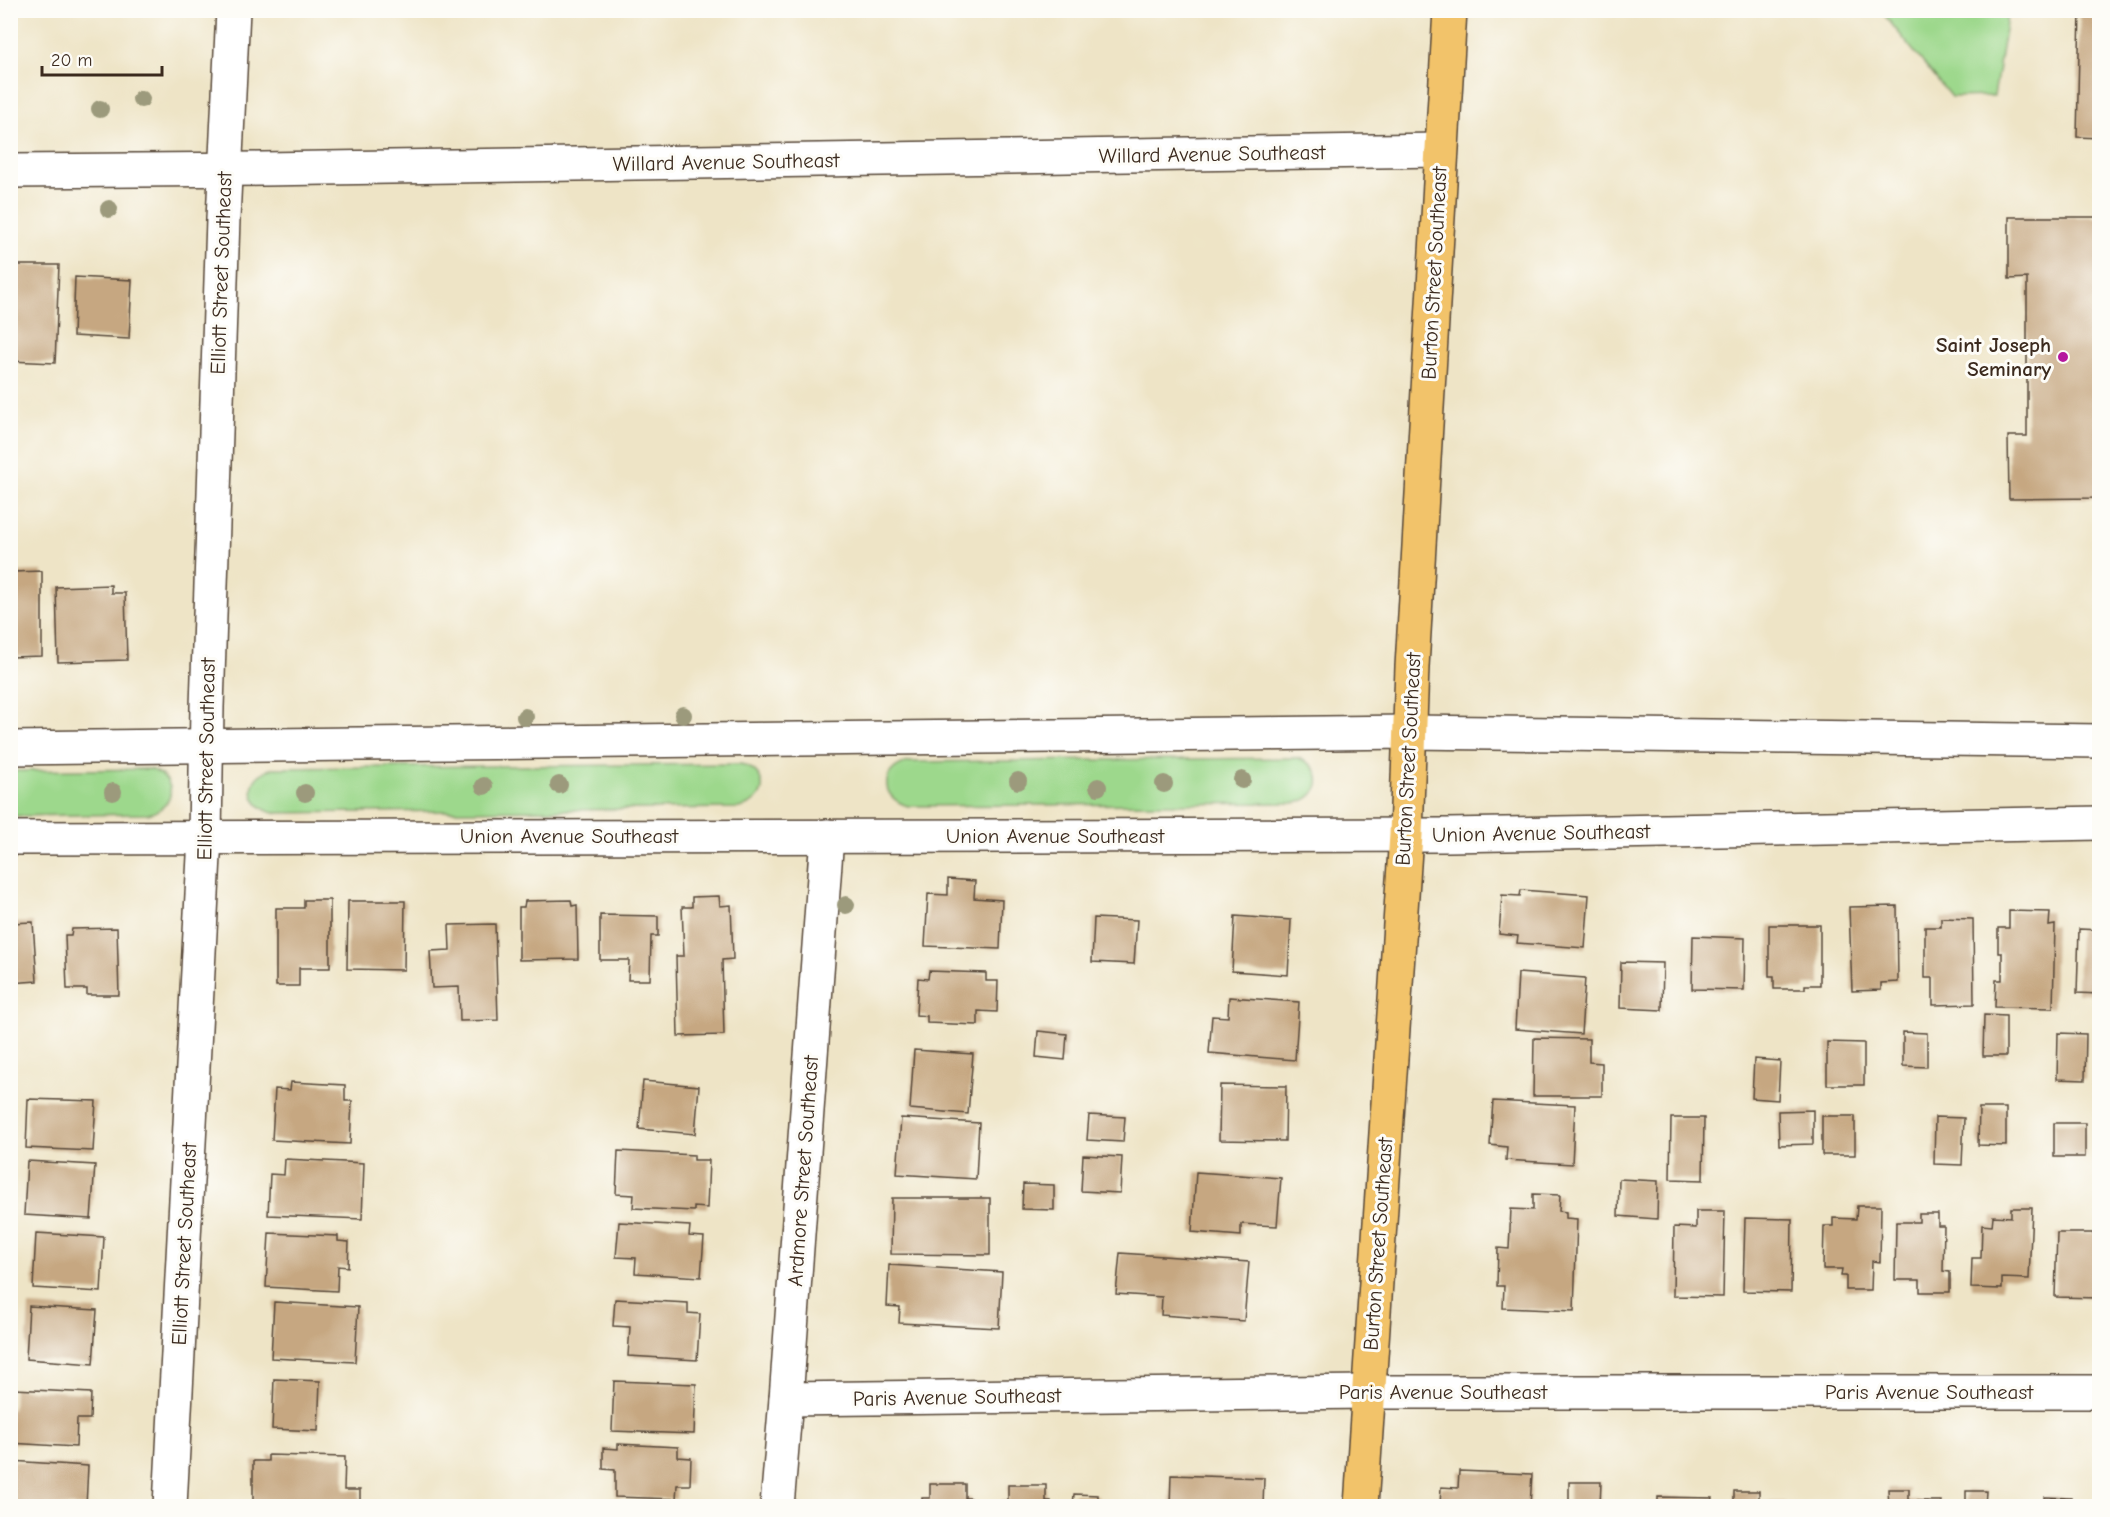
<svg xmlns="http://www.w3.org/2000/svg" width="2110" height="1517" font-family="'Comic Neue',sans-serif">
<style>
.green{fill:#9dd88c;stroke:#6c8155;stroke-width:1.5}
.building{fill:#c6a781}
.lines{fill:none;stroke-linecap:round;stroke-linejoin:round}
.minor-casing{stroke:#564637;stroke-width:36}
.major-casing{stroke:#564637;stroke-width:36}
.minor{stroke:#fff;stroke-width:33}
.major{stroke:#f2c36a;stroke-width:33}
.tree{fill:#9c9a7c}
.poi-dot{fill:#b5179e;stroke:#fdfcf7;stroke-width:2}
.labels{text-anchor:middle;stroke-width:6;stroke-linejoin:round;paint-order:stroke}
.street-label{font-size:21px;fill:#3b2a1e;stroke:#fdfcf7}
.poi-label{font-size:21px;font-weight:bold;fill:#3b2a1e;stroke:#fdfcf7;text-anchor:end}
</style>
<rect width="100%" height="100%" fill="#fdfcf7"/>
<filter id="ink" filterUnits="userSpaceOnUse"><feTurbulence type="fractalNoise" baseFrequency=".0167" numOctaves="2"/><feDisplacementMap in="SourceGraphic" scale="12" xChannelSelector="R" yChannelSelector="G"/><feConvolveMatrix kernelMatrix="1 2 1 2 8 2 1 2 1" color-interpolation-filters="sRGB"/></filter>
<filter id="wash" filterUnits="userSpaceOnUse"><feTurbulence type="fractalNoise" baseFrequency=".008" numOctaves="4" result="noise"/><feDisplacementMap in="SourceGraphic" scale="24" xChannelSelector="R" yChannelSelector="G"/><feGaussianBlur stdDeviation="1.35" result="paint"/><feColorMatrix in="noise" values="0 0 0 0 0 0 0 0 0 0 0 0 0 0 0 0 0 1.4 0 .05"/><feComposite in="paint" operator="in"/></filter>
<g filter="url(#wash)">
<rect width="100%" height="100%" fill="#eee4c6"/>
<!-- green -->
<g class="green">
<path d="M1881,11H2008L1994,96L1951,97Z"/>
<path d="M1298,758C1326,767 1325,796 1296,803L908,806C879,798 880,768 909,762Z"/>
<path d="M741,764C770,772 769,802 739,808L273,813C245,805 245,775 274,768Z"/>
<path d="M150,769C178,778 177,807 148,814L11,816V771Z"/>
</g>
<g id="blocks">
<!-- building -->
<g class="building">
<path d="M2080,10H2100V138L2077,137Z"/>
<path d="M2009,217H2100V498L2009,499L2008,436H2027V278L2009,279Z"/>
<path d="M10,265H59L55,363L10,361Z"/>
<path d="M75,277L132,280L129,339L73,336Z"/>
<path d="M42,571V656L10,657V581H13V572Z"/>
<path d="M111,585V593H125L127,660L58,662L56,587Z"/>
<path d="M948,879L975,881L974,898L1002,900L1000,949L925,946L928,894L948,895Z"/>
<path d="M1521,890L1589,895L1585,948L1517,943L1518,936L1499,934L1502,895L1520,896Z"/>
<path d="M719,896L720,906L731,905L733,959L722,960L724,1035L678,1036L676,956H684L682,907H692V897Z"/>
<path d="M304,900H330V968H299V986H276V908H304Z"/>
<path d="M571,900L572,906L577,905L578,959L519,960V907H524L525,901Z"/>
<path d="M348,901H405L404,970L347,969Z"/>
<path d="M1897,906L1898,982L1881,983V990L1852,991L1849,907Z"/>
<path d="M2009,911L2050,912L2049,926L2055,925L2053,1008L1995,1007L1996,980H2002V953H1998V928H2009Z"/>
<path d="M600,915L658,916V936H651L650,980H628L629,960H600Z"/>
<path d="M1235,916L1291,920L1288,975L1232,971Z"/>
<path d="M1094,918L1137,920L1134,964L1092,962Z"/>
<path d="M1941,918L1973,919L1974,1004L1933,1005V978H1925V927H1941Z"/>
<path d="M33,922L37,981L10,983V923Z"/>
<path d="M495,924L498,1020L460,1021L459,987L432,988L430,951L450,950L449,925Z"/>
<path d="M1769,925H1820V985H1805V989H1774V976H1769Z"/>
<path d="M117,928L119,995H87V989H67L65,935H71L72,929Z"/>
<path d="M2079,929L2100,930V994L2077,993Z"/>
<path d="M1693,936L1745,938L1744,990L1692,989Z"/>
<path d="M1621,962L1663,963L1662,1010L1620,1008Z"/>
<path d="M929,971L986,973V981H998L997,1012L978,1011V1025L927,1023V1016L916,1015L918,978L928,979Z"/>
<path d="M1518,973L1585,978L1581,1034L1515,1029Z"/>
<path d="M1229,997L1299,1002L1295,1060L1209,1053L1212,1016L1228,1017Z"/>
<path d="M1984,1015L2006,1016V1056H1983Z"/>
<path d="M1038,1031L1067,1034L1065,1060L1036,1057Z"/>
<path d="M1903,1032L1927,1033V1067L1903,1066Z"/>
<path d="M2058,1033L2086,1034L2085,1080L2057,1079Z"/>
<path d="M1534,1038L1589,1039V1062L1602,1063V1096H1533Z"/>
<path d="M1827,1042L1864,1043V1085H1827Z"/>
<path d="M914,1050L973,1054L968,1114L910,1109Z"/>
<path d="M1754,1059L1780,1061L1778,1100L1752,1098Z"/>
<path d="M643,1081L699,1086L695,1134L639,1129Z"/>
<path d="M291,1082L345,1085V1101H352L350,1144L272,1140L275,1089L290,1090Z"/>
<path d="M1220,1085L1286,1086L1285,1141L1219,1140Z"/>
<path d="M28,1099L96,1101L93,1151L26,1148Z"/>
<path d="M1493,1101L1575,1105L1572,1164L1506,1160L1507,1147L1490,1145Z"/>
<path d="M1979,1108H2006V1146L1978,1145Z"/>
<path d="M1813,1110V1144L1779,1145L1778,1111Z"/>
<path d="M1089,1115L1125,1117L1123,1142L1087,1140Z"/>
<rect x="1822" y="1116" width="33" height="39"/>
<path d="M1935,1117L1964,1118L1962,1165L1934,1164Z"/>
<path d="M901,1118L979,1123L976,1179L897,1174Z"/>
<path d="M1671,1118H1704L1703,1180L1670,1179Z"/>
<rect x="2054" y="1123" width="31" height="34"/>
<path d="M618,1151L694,1155V1160H709L707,1208L694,1207V1211L633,1208L634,1195L616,1194Z"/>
<path d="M1083,1155L1122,1157L1120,1193L1081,1191Z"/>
<path d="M285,1159L364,1163L362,1219L268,1215L270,1174L284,1175Z"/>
<path d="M27,1161L95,1165L91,1219L24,1215Z"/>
<path d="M1196,1172L1281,1178L1277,1226L1241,1224V1236L1192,1232Z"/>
<path d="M1619,1179L1658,1181L1657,1219L1618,1216Z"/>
<path d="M1023,1184L1054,1185V1210L1022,1209Z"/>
<path d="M1533,1194L1560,1195L1559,1211L1566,1212V1218L1577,1219L1574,1311L1503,1308L1504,1286H1497L1498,1248L1509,1249L1511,1209L1533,1210Z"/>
<path d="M892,1198H990V1255L891,1254Z"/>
<path d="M1857,1206H1881L1880,1262L1872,1261L1871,1290H1846V1276H1841L1842,1269H1823L1824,1226H1833V1218L1856,1219Z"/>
<path d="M2011,1208H2032L2029,1279L2002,1278V1289L1971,1288L1972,1258H1981L1982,1225L1992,1226L1993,1216L2011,1217Z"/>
<path d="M1696,1211H1725L1723,1297L1673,1296L1674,1227L1696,1228Z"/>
<path d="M1919,1214H1938V1226H1944L1943,1271L1950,1272V1292H1920V1280H1895L1896,1222H1919Z"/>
<path d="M1745,1218L1792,1219L1791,1292L1743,1291Z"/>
<path d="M619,1222L690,1226L689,1236L704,1237L701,1277L635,1273L636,1258L616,1257Z"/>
<path d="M36,1233L104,1237L101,1292L33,1288Z"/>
<path d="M269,1233L338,1236V1241L349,1242L348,1267L338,1266L337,1291L266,1287Z"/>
<path d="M2057,1233H2100V1298L2055,1297Z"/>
<path d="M1120,1253L1249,1262L1244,1321L1161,1315L1162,1297L1116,1294Z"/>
<path d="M889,1265L1002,1272L999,1328L899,1323L900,1307L887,1306Z"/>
<path d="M615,1299L688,1303V1313L700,1314L697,1360L628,1356L630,1327L613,1326Z"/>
<path d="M274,1302L358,1307L355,1362L271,1358Z"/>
<path d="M29,1306L97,1310L93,1364L26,1359Z"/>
<path d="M274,1379L320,1381L318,1431L272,1429Z"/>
<path d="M614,1381L696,1384L694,1434L612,1431Z"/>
<path d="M14,1389L91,1393L90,1419H77L76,1447L10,1443V1409L13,1410Z"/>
<path d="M618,1444L678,1447V1457L691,1458L690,1485H677L676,1499L615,1497V1470L603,1469V1448L618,1449Z"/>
<path d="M268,1455L345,1457L344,1490H360V1506H265V1502H253V1461H268Z"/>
<path d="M11,1461L88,1466L86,1506H10Z"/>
<path d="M1459,1471L1532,1474L1530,1506H1440L1441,1487L1458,1488Z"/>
<path d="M1171,1475L1264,1478L1263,1506H1170Z"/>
<path d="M1569,1482H1601L1600,1506H1569Z"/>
<path d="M930,1484H965V1498H971V1506H922V1498H930Z"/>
<path d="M1008,1485H1046V1501H1051V1506H1001V1501H1008Z"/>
<path d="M1888,1489H1909V1501H1941V1506H1889Z"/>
<path d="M1734,1491H1759V1502H1785V1506H1734Z"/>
<path d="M1966,1491H1986L1985,1506H1966Z"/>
<path d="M1074,1494L1098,1495V1506H1073Z"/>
<path d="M1658,1497L1713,1498L1712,1506H1658Z"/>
<path d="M2045,1497L2071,1498V1506H2045Z"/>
<path d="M851,1501L906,1503V1506H851Z"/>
</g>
</g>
</g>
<g filter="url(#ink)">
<use href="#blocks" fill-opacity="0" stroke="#564637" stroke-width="1.5"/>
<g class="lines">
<!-- minor casing -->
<g class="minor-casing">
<g id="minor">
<path d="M10,171L263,169L1441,150"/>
<path d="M10,748L1409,732L2100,741"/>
<path d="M10,838L1448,835L2100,823"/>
<path d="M786,1399L1368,1392H2100"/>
<path d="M170,1506L205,837L207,707L223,219L233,10"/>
<path d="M777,1506L786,1399L827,836"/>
</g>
</g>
<!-- major casing -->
<g class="major-casing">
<path id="major" d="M1361,1506L1406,835L1412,667L1450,10"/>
</g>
<!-- minor -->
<use href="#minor" class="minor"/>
<!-- major -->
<use href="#major" class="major"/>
</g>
<!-- trees -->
<g class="tree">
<circle cx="141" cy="99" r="9"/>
<circle cx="100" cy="109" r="9"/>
<circle cx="109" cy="209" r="9"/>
<circle cx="683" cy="715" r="9"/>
<circle cx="525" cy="717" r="9"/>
<circle cx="1242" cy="780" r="9"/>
<circle cx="1018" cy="781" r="9"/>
<circle cx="1164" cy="784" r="9"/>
<circle cx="559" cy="785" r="9"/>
<circle cx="484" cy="786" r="9"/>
<circle cx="1098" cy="787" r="9"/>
<circle cx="113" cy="792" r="9"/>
<circle cx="305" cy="793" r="9"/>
<circle cx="846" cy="905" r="9"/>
</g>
</g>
<!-- markers -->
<circle class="poi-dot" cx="2063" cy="357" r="6"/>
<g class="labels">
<!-- street labels -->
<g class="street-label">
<text transform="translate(1212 154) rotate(-1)" y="7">Willard Avenue Southeast</text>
<text transform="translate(726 162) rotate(-1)" y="7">Willard Avenue Southeast</text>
<text transform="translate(221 273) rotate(-88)" y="7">Elliott Street Southeast</text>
<text transform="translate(1434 273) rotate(-87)" y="7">Burton Street Southeast</text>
<text transform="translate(206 759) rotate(-89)" y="7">Elliott Street Southeast</text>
<text transform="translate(1408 759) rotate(-87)" y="7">Burton Street Southeast</text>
<text transform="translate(1541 833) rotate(-1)" y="7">Union Avenue Southeast</text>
<text x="569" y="843">Union Avenue Southeast</text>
<text x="1055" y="843">Union Avenue Southeast</text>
<text transform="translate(803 1171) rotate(-86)" y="7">Ardmore Street Southeast</text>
<text transform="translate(184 1244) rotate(-87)" y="7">Elliott Street Southeast</text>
<text transform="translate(1378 1244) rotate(-86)" y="7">Burton Street Southeast</text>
<text x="1443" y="1399">Paris Avenue Southeast</text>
<text x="1929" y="1399">Paris Avenue Southeast</text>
<text transform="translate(957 1397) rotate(-1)" y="7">Paris Avenue Southeast</text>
</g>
<!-- poi labels -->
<g class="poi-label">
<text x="2051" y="352">Saint Joseph<tspan x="2051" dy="24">Seminary</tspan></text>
</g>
</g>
<!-- margin -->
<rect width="2110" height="1517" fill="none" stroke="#fdfcf7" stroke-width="36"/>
<!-- scale -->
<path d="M42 66v9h120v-9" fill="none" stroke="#3b2a1e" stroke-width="3"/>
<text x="51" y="66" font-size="18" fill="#3b2a1e" stroke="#fdfcf7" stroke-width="4.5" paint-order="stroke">20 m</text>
</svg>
